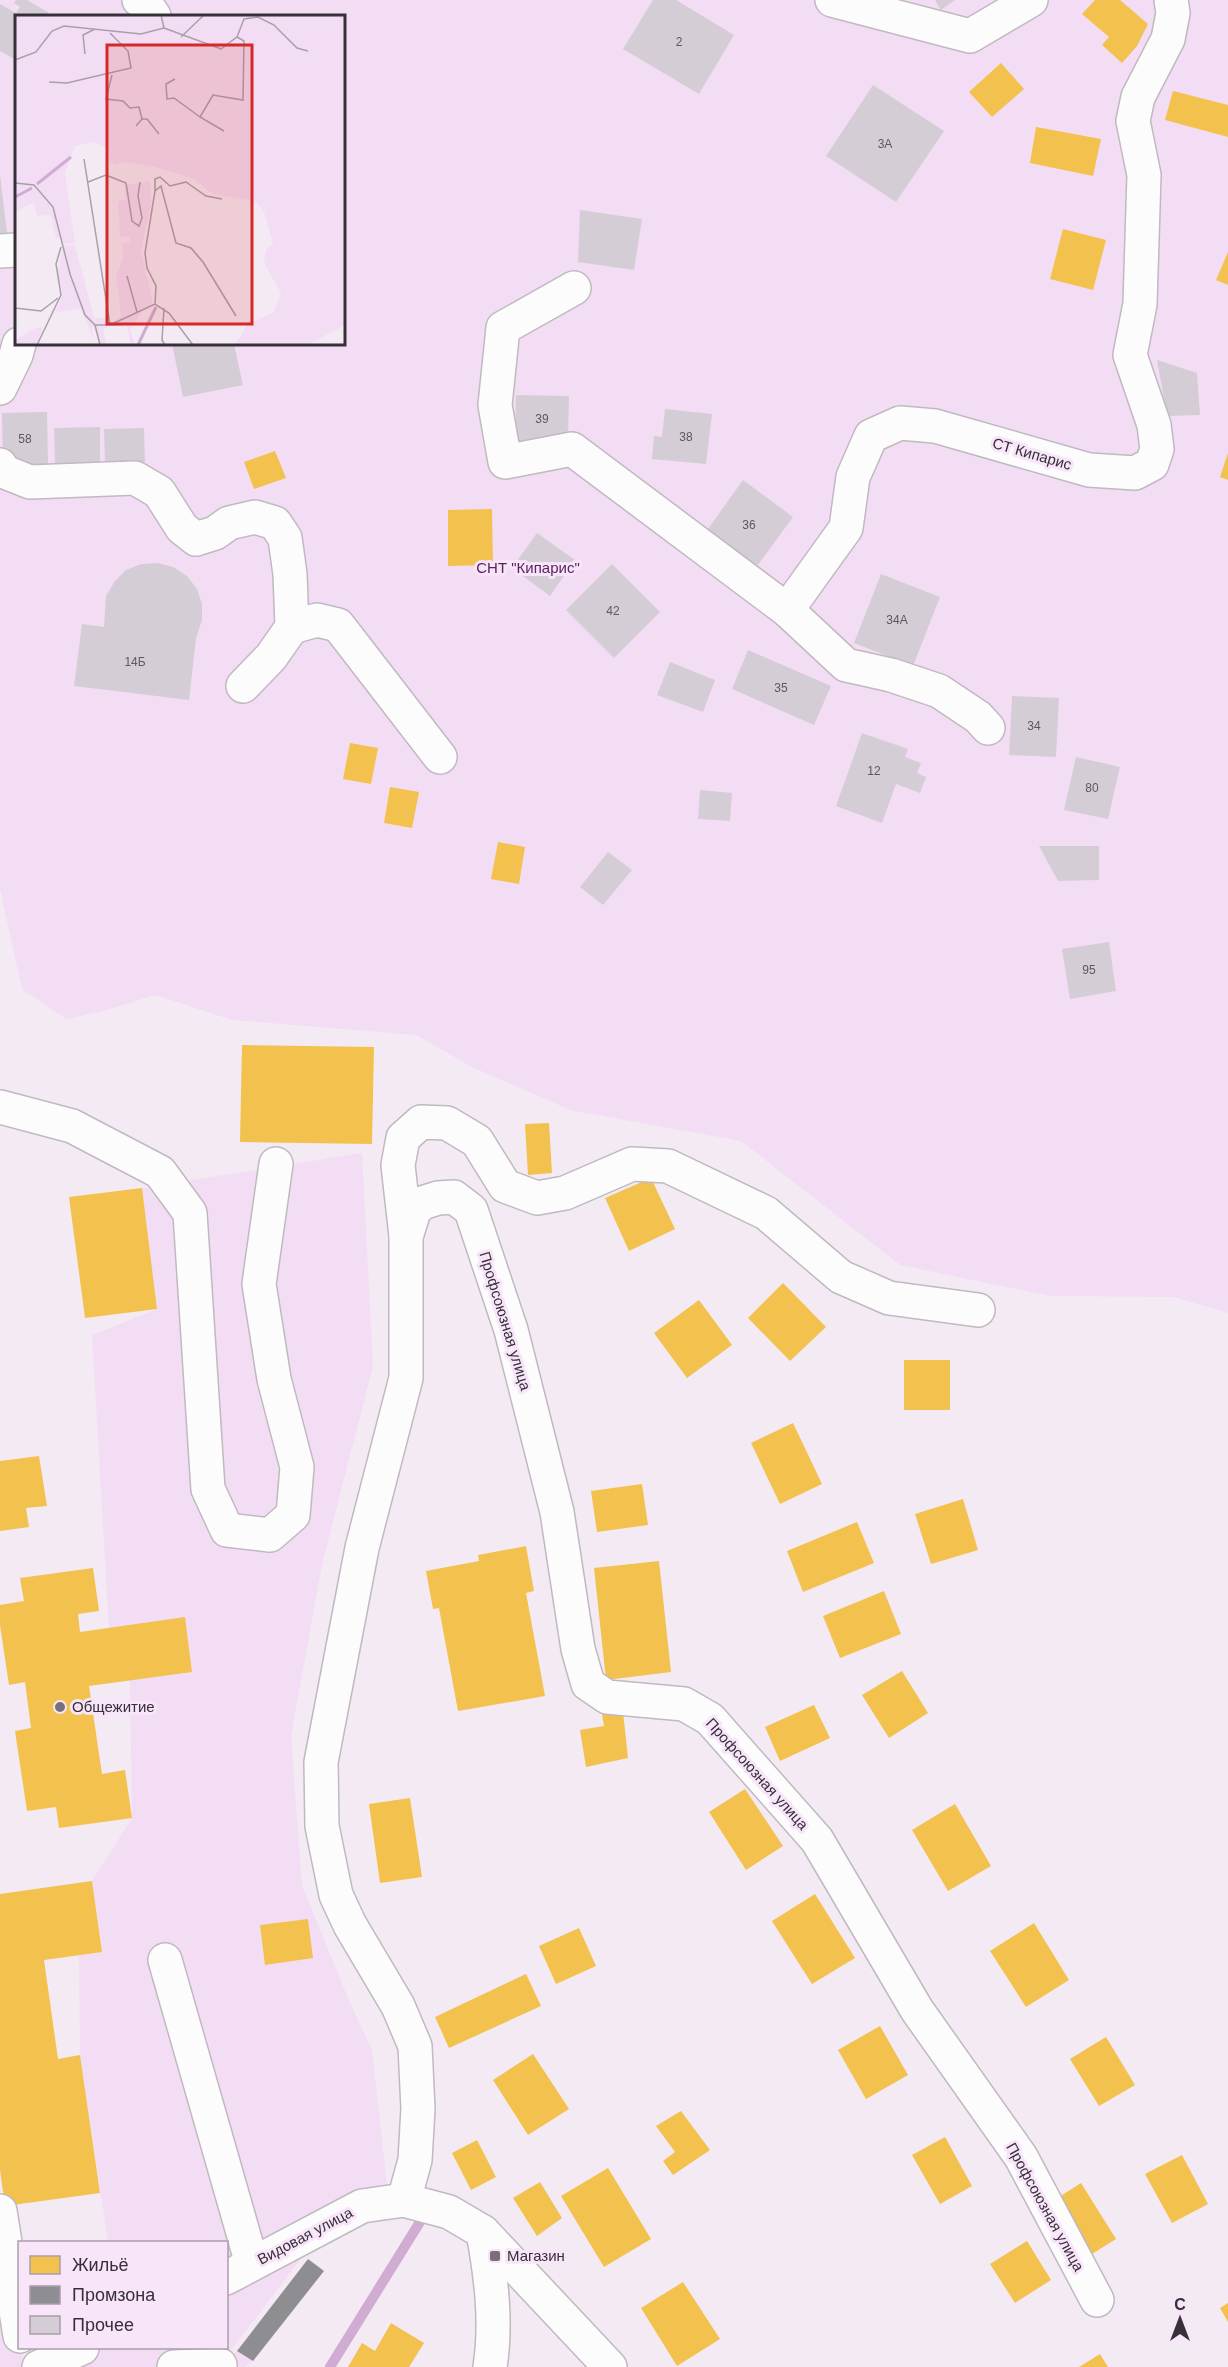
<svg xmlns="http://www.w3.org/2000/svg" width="1228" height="2367" font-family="Helvetica,sans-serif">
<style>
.green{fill:#f3ddf4;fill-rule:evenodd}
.homes{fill:#f2c14e}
.industry{fill:#8d8d92}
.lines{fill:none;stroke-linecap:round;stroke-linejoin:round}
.stream{stroke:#d0acd3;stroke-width:10}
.building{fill:#d5cdd5}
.minor-casing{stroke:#c0b9c0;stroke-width:36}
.minor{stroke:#fdfcfd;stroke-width:33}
.poi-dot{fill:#79717a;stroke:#f8e5f9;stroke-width:2}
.labels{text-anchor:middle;stroke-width:6;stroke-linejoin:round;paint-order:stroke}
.number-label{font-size:12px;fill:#5e575f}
.street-label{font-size:15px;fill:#373038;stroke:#f8e5f9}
.park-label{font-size:15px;fill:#5b2261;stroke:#f8e5f9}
.poi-label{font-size:15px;fill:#373038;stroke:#f8e5f9;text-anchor:start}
.inset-river{fill:none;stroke:#d0acd3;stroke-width:3}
.inset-road{fill:none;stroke:#a8a0a9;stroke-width:1.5}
.view{fill:#d62828;fill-opacity:0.15;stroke:#d62828;stroke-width:3}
.inset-edge{fill:none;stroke:#373038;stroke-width:3}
</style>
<rect width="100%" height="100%" fill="#f4eaf4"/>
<!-- green -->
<g class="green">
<path d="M0,0H1228V1313L1173,1297L1050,1296L900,1265L741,1141L570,1110L472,1067L416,1035L232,1020L155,995L100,1012L66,1019L22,989L0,889ZM16,16H344V344H16Z"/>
<path d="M362,1153L373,1366L322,1565L291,1736L302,1885L348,1998L372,2050L389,2202L329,2222L222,2362L237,2351L253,2361L245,2367H39L82,2348H226V2242H108L80,2055L79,1955L102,1952L92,1881L132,1818L130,1680L192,1671L185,1618L109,1629L92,1335L157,1309L142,1188Z"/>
<path d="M16,2313L24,2367H0V2317Z"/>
</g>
<!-- homes -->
<g class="homes">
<path d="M1095,0H1120L1148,24L1137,46L1122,63L1102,45L1109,37L1082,14Z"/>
<path d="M1001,63L1024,89L992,117L969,92Z"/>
<path d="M1173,91L1228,105V137L1165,120Z"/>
<path d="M1036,127L1101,139L1093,176L1030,163Z"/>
<path d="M1063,229L1106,240L1093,290L1050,279Z"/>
<path d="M1228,252V285L1216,280Z"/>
<path d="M275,451L286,478L254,489L244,462Z"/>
<path d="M1228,453V480L1220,477Z"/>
<path d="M492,509L493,565L448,566V510Z"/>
<path d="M350,743L378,748L371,784L343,779Z"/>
<path d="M390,787L419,792L412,828L384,823Z"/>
<path d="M498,842L525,847L519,884L491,879Z"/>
<path d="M242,1045L374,1047L372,1144L240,1142Z"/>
<path d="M549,1123L552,1173L528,1175L525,1124Z"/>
<path d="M651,1178L675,1229L629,1251L605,1198Z"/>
<path d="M142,1188L157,1309L85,1318L69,1197Z"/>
<path d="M783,1283L826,1327L790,1361L748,1318Z"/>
<path d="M699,1300L732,1345L687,1378L654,1333Z"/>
<rect x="904" y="1360" width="46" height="50"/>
<path d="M793,1423L822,1484L780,1504L751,1443Z"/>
<path d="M39,1456L47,1506L26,1508L29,1527L0,1531V1461Z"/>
<path d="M642,1484L648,1525L597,1532L591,1491Z"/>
<path d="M963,1499L978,1550L931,1564L915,1514Z"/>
<path d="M857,1522L874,1563L803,1592L787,1551Z"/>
<path d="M526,1546L534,1591L526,1593L545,1696L458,1711L439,1608L433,1609L426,1571L479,1561L478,1555Z"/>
<path d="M659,1561L671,1672L606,1680L594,1568Z"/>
<path d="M93,1568L99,1611L78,1614L80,1632L185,1617L192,1672L89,1686L102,1774L125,1770L132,1818L59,1828L56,1807L27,1811L15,1731L31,1728L25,1682L9,1685L0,1625V1605L24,1601L20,1578Z"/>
<path d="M884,1591L901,1634L840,1658L823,1616Z"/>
<path d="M902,1671L928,1713L889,1738L862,1695Z"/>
<path d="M814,1705L830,1738L780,1761L765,1727Z"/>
<path d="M623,1712L628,1758L586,1767L580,1730L604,1726L602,1714Z"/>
<path d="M745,1789L783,1846L746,1870L709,1812Z"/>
<path d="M410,1798L422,1877L380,1883L369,1804Z"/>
<path d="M955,1804L991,1866L948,1891L912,1830Z"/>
<path d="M92,1881L102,1952L44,1960L58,2059L80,2055L100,2193L5,2206L0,2170V1894Z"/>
<path d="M815,1894L855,1958L812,1984L772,1921Z"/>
<path d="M308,1919L313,1958L265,1965L260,1925Z"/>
<path d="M1034,1923L1069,1980L1026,2007L990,1951Z"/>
<path d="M579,1928L596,1966L556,1984L539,1946Z"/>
<path d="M526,1974L541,2006L449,2048L435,2017Z"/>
<path d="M880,2026L908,2075L866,2099L838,2050Z"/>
<path d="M1106,2037L1135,2085L1099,2106L1070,2059Z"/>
<path d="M533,2054L569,2109L528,2135L493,2080Z"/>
<path d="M681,2111L710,2150L673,2175L663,2161L675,2152L656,2126Z"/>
<path d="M945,2137L972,2186L940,2204L912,2155Z"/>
<path d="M477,2140L496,2177L471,2190L452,2153Z"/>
<path d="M1182,2155L1208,2204L1172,2223L1145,2174Z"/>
<path d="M608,2168L651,2239L604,2267L561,2196Z"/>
<path d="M540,2182L562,2218L537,2236L513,2198Z"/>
<path d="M1081,2183L1116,2239L1092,2254L1059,2197Z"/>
<path d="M1027,2241L1051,2280L1015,2303L990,2264Z"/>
<path d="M683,2282L720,2339L677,2366L641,2308Z"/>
<path d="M1228,2303V2322L1220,2308Z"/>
<path d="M391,2323L424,2343L409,2367H348L362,2343L375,2351Z"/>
<path d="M1100,2354L1108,2367H1079Z"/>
</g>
<!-- industry -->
<path class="industry" d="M308,2259L324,2271L253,2361L237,2351Z"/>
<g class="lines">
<!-- stream -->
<path class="stream" d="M330,2367L428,2209"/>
</g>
<!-- building -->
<g class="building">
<path d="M16,0H27L49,13L46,16H16V60L0,51V4L16,13L20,7L14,3Z"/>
<path d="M653,0H676L734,35L699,94L623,49Z"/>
<path d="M935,0H955L941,10Z"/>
<path d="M873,85L944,131L896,202L826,156Z"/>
<path d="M0,175L8,241L0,242Z"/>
<path d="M580,210L642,219L634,270L578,262Z"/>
<path d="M172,344H234L243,385L183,397Z"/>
<path d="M1157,360L1197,373L1200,415L1167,416Z"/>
<path d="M516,395L569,396L568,443L515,442Z"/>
<path d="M665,409L712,414L706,464L652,459L654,436L662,437Z"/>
<path d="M47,412L48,464L3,465L2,413Z"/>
<path d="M100,427V463L55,464L54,428Z"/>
<path d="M144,428L145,462L105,463L104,429Z"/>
<path d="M743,480L793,517L755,569L705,533Z"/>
<path d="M537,533L575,560L550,596L512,568Z"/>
<path d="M158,563L173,567L187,576L197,589L202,604V620L196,638L189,700L74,686L82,624L104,627L106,596L115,581L126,570L141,564Z"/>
<path d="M612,564L660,612L614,658L566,610Z"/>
<path d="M881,574L940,597L913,666L854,643Z"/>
<path d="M748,650L831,686L814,725L732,689Z"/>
<path d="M670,662L715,680L703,712L657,695Z"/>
<path d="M1012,696L1059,698L1056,757L1009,755Z"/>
<path d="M862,733L908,749L905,757L921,763L917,773L926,777L920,793L896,784L882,823L836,806Z"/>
<path d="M1076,757L1120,767L1108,819L1064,810Z"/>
<path d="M700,790L732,793L730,821L698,819Z"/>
<path d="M1039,846H1099V880L1058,881Z"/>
<path d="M608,852L632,870L603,905L580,887Z"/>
<path d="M1109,942L1116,991L1070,999L1062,949Z"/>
</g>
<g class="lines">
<!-- minor casing -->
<g class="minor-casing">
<g id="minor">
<path d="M139,0L146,4L154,16"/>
<path d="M832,0L970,36L1031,0"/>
<path d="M0,251L16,250"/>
<path d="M574,288L503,328L495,405L505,462L572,449L787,610"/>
<path d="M0,388L16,355L19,344"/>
<path d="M0,465L5,472L30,482L135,478L159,492L182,528L196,539L215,533L229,523L255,517L275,523L285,538L290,574L292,627L271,657L243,686"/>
<path d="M292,627L317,620L338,625L440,757"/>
<path d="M988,728L978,717L939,691L891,675L846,665L787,610L846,528L853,477L871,436L900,423L935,426L1089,470L1135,473L1152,464L1157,449L1154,425L1130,355L1140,304L1144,175L1133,121L1138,97L1168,39L1173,13L1171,0"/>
<path d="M0,1107L72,1126L160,1172L190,1213L208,1489L227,1530L270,1535L293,1515L297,1467L274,1379L259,1284L276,1164"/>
<path d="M406,1236L398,1165L403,1138L421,1122L447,1123L477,1141L505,1186L537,1198L565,1193L632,1164L668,1166L766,1213L841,1277L889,1298L978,1310"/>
<path d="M165,1960L252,2264"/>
<path d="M404,2200L415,2160L418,2109L415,2046L398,2006L350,1925L336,1895L322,1826L321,1762L362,1548L406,1378V1237L414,1211L422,1203L438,1198L454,1197L471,1210L511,1330L557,1512L578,1649L588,1684L607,1697L684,1704L710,1719L817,1840L917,2010L1021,2157L1097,2300"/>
<path d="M0,2211L20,2336"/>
<path d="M483,2232C491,2276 497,2322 490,2367"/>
<path d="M226,2278L362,2206L404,2200L449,2212L483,2232L610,2367"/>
<path d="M39,2367L82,2348"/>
<path d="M174,2367L220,2365"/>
</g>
</g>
<!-- minor -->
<use href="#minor" class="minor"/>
</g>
<!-- markers -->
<g class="poi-dot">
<circle cx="60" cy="1707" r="6"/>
<rect x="489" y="2250" width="12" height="12" rx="3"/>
</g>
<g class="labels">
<!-- number labels -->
<g class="number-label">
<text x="679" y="46">2</text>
<text x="885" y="148">3А</text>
<text x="542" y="423">39</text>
<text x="686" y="441">38</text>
<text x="25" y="443">58</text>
<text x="749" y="529">36</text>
<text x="613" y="615">42</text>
<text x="897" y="624">34А</text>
<text x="135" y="666">14Б</text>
<text x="781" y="692">35</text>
<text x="1034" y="730">34</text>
<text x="874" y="775">12</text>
<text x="1092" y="792">80</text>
<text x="1089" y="974">95</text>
</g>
<!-- street labels -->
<g class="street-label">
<text transform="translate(1032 454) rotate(16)" y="5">СТ Кипарис</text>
<text transform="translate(505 1321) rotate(73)" y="5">Профсоюзная улица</text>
<text transform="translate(757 1774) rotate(48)" y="5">Профсоюзная улица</text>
<text transform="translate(1045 2207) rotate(61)" y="5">Профсоюзная улица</text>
<text transform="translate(305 2236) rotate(-28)" y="5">Видовая улица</text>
</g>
<!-- park labels -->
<g class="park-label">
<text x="528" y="573">СНТ "Кипарис"</text>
</g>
<!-- poi labels -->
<g class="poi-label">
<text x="72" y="1712">Общежитие</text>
<text x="507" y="2261">Магазин</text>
</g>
</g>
<!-- overview -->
<g transform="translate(15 15)">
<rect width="330" height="330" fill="#f4eaf4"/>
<path d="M0,0H330V310L293,330H220L232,310L259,297L266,278L249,248L251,235L258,228L249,197L240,186L198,179L179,164L141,152L110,147L100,150L95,146L92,133L80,127L60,131L50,158L60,228L48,229L46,223H41L36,200L22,201L19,187L0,197ZM135,166L136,191L126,235L138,290L131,292L115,314L120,330H116L112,311L95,310L88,315L92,330H87L76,309L79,326L66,294L41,297L48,278L42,257L48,231L60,230L79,303H94L95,309L106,301L101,260L108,244L107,228L115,227L114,221L105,222L103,187L111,184L109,170ZM22,312L27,313L23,330H0V325Z" fill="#f3ddf4"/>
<path class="inset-river" d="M22,169L56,142M0,182L17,173M123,330L141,292"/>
<path class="inset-road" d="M149,13L206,34L222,22L229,26L228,85L198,80L185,102L209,116M166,22L189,0M222,22L229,4L243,2L259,10L282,33L293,36M70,39L68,20L80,14M0,45L21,37L37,16L49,11L126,19L149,13L146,0M97,60L91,84L108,86L115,93L124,92L127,104L121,111M160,64L151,69L152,84L159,83L185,102M34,67L52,68L116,53L113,36L95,18M127,104H132L144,119M69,144L95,310L118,309M73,167L91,160L111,168L117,206L124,211L127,203L123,181L125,167M0,168L19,170L38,192L55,259L70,300L80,310M140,176V164L145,162L155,171L171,167L191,181L207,184M112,261L122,297M140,289L141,271L132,253L130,238L140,176L146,171L161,228L176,233L188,247L221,301M0,293L26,296L43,283M149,293L147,325L150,330M80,310H95L140,289L154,298L178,330M80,310L85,330M22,330L46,280L41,249L46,232"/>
<path class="view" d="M92,30H237V309H92Z"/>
<rect width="330" height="330" class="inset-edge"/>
</g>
<!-- legend -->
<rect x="18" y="2241" width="210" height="108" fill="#f8e5f9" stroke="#ab9dac" stroke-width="1.5"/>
<rect x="30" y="2256" width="30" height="18" fill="#f2c14e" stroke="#ab9dac" stroke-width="1.5"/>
<text x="72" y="2271" font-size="18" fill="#373038">Жильё</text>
<rect x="30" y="2286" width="30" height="18" fill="#8d8d92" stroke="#ab9dac" stroke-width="1.5"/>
<text x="72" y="2301" font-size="18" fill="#373038">Промзона</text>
<rect x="30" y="2316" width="30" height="18" fill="#d5cdd5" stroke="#ab9dac" stroke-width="1.5"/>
<text x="72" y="2331" font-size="18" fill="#373038">Прочее</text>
<!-- north arrow -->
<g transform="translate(1180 2319)" stroke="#f8e5f9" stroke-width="4.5" paint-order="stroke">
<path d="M0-4.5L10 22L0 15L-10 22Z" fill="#373038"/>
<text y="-9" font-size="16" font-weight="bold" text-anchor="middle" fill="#373038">С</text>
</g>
</svg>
